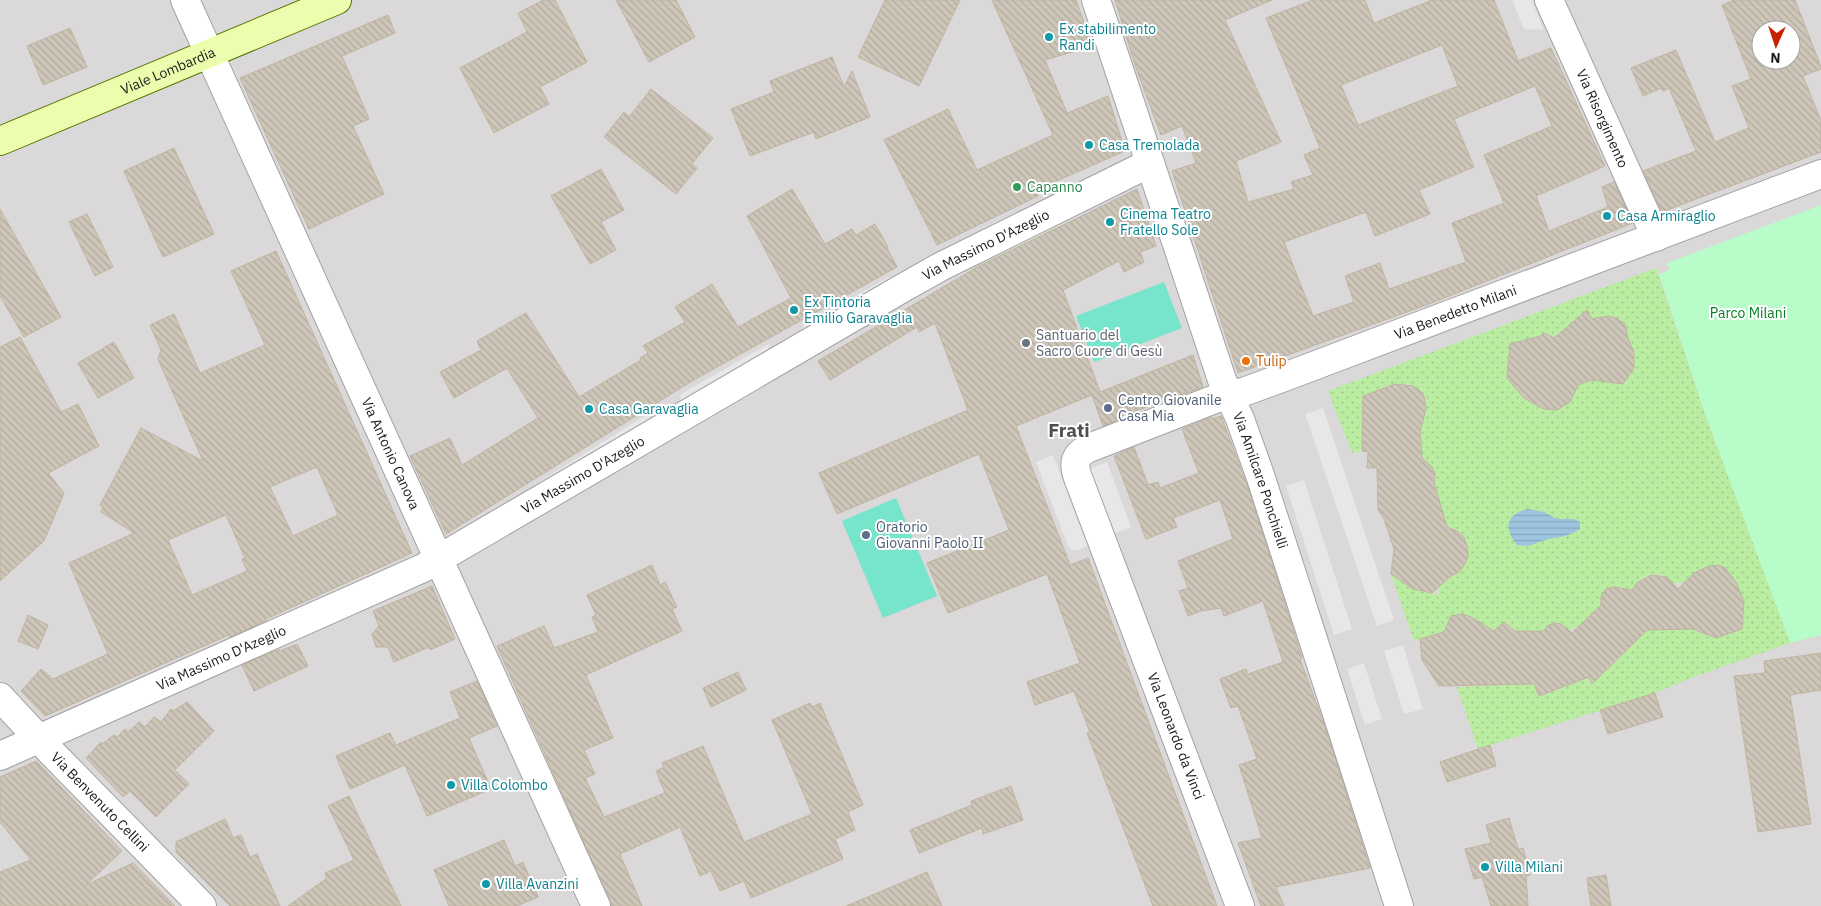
<svg xmlns="http://www.w3.org/2000/svg" width="1821" height="906" font-family="'IBM Plex Sans',sans-serif">
<style>
.residential{fill:#dad8d8;fill-rule:evenodd}
.park{fill:#b8fdc9}
.garden{fill:url(#garden-dots)}
.pitch{fill:#77e4cc}
.parking{fill:#e7e7e7}
.water{fill:url(#water-rules)}
.building{fill:url(#building-back-hatch);stroke:#c0b4a1;fill-rule:evenodd}
.lines{fill:none;stroke-linecap:round;stroke-linejoin:round}
.street-casing{stroke:#a2a2a2;stroke-width:30}
.secondary-casing{stroke:#547500;stroke-width:30}
.street{stroke:#fff;stroke-width:28}
.secondary{stroke:#ecfeae;stroke-width:28}
.culture-dot{fill:#0f9aa8;stroke:#fff;stroke-width:2}
.leisure-dot{fill:#2e9e5b;stroke:#fff;stroke-width:2}
.worship-dot{fill:#6b7280;stroke:#fff;stroke-width:2}
.food-dot{fill:#e8710a;stroke:#fff;stroke-width:2}
.service-dot{fill:#5c6f8a;stroke:#fff;stroke-width:2}
.labels{text-anchor:middle;stroke-width:4;stroke-linejoin:round;paint-order:stroke}
.culture-label{font-size:14px;fill:#0d838f;stroke:#fff;text-anchor:start}
.street-label{font-size:14px;fill:#1b1b1b;stroke:#fff}
.leisure-label{font-size:14px;fill:#27864d;stroke:#fff;text-anchor:start}
.park-label{font-size:14px;fill:#047f23;stroke:#fff}
.worship-label{font-size:14px;fill:#5b616d;stroke:#fff;text-anchor:start}
.food-label{font-size:14px;fill:#c56008;stroke:#fff;text-anchor:start}
.service-label{font-size:14px;fill:#4e5e75;stroke:#fff;text-anchor:start}
.district-label{font-size:19px;font-weight:bold;fill:#4e4e4e;stroke:#fff}
</style>
<defs>
<pattern id="garden-dots" width="8" height="8" patternUnits="userSpaceOnUse" patternTransform="scale(1.25)"><rect width="8" height="8" fill="#baeda1"/><path d="M2 2h.1M6 6h.1" fill="none" stroke="#9fcb8a" stroke-width="1.8" stroke-linecap="round"/></pattern>
<pattern id="water-rules" width="6" height="5" patternUnits="userSpaceOnUse" patternTransform="scale(1.25)"><rect width="6" height="5" fill="#9dc5df"/><path d="M0 2.5h6" fill="none" stroke="#87a9bf"/></pattern>
<pattern id="building-back-hatch" width="6" height="6" patternUnits="userSpaceOnUse" patternTransform="scale(1.25)"><rect width="6" height="6" fill="#cec6b9"/><path d="M-1 5l2 2M0 0l6 6M5-1l2 2" fill="none" stroke="#b0aa9e"/></pattern>
</defs>
<rect width="100%" height="100%" fill="#eeece0"/>
<!-- residential -->
<path class="residential" d="M0,0H1821V906H0ZM1761,30H1791V60H1761Z"/>
<!-- park -->
<path class="park" d="M1821,205V635L1790,643L1706,417L1659,274L1670,270L1667,263Z"/>
<!-- garden -->
<path class="garden" d="M1656,268L1706,417L1790,643L1699,675L1655,693L1478,749L1457,687L1534,684L1540,696L1595,675L1647,630L1693,629L1716,638L1742,629L1744,602L1736,582L1725,568L1718,565L1709,566L1694,573L1685,582L1673,583C1656,567 1641,576 1630,592L1624,589L1614,587L1601,596V605L1580,626L1568,630L1561,624L1554,623L1544,632L1488,637C1482,624 1476,618 1462,614L1446,631L1414,641L1391,574L1413,589L1438,595L1439,587C1442,584 1446,580 1450,576C1454,574 1458,573 1460,570C1468,562 1471,546 1464,537C1460,531 1453,529 1447,527L1434,482C1435,470 1431,464 1421,458C1421,450 1418,438 1420,430C1422,423 1426,415 1426,407C1427,401 1424,394 1419,390C1402,376 1380,389 1363,396L1362,451L1352,453L1328,391Z"/>
<!-- pitch -->
<g class="pitch">
<path d="M1164,282L1182,328L1094,362L1076,316Z"/>
<path d="M896,498L937,596L883,618L842,521Z"/>
</g>
<!-- parking -->
<g class="parking">
<path d="M1512,0H1531L1544,30L1524,29Z"/>
<path d="M891,276L895,282L862,301L858,295L855,313L799,344L803,325Z"/>
<path d="M769,344L766,363L677,414L681,394Z"/>
<path d="M1323,408L1394,620L1377,626L1305,414Z"/>
<path d="M651,412L647,432L536,501L539,482Z"/>
<path d="M1053,455L1088,546L1078,550H1072L1068,546L1036,462Z"/>
<path d="M1107,462L1131,527L1114,534L1089,469Z"/>
<path d="M1304,480L1352,629L1334,635L1286,486Z"/>
<path d="M1403,645L1423,709L1404,714L1384,651Z"/>
<path d="M1364,663L1382,719L1365,725L1347,669Z"/>
</g>
<!-- water -->
<path class="water" d="M1528,509L1544,512L1557,519H1574L1580,522V529C1570,536 1560,537 1549,539C1535,542 1532,548 1517,545C1503,528 1506,514 1528,509Z"/>
<!-- building -->
<g class="building">
<path d="M543,0H555L587,62L540,87L549,104L494,133L460,68L527,32L518,13Z"/>
<path d="M616,0H676L695,37L649,62Z"/>
<path d="M885,0H960L919,86L858,57Z"/>
<path d="M992,0H1076L1092,46L1045,60L1067,113L1108,96L1125,151L1036,190L1038,196L937,245L884,140L948,109L977,170L1053,135Z"/>
<path d="M1115,0H1272L1225,20L1281,142L1236,161L1248,202L1294,189L1291,182L1313,175L1304,155L1320,148L1266,18L1313,0H1365L1374,23L1432,0H1494L1518,61L1551,48L1605,166L1536,196L1549,231L1608,207L1602,187L1614,182L1633,223L1429,304L1238,373L1172,171L1196,163L1182,126L1161,135L1135,65ZM1442,45L1458,86L1358,125L1341,85ZM1535,86L1552,126L1484,155L1504,203L1452,223L1466,262L1389,289L1380,263L1345,276L1354,302L1313,316L1284,242L1366,212L1375,236L1430,214L1419,190L1474,167L1454,119Z"/>
<path d="M1734,0H1795L1821,67V69L1803,76L1821,121V152L1662,212L1643,171L1696,151L1669,88L1663,91L1661,88L1643,96L1631,68L1676,50L1715,142L1749,128L1732,86L1751,79L1722,5ZM1761,30H1791V60H1761Z"/>
<path d="M388,15L395,33L342,56L369,119L353,126L384,194L309,229L240,78Z"/>
<path d="M70,28L87,67L43,85L27,46Z"/>
<path d="M832,57L844,87L852,71L870,117L816,139L814,132L750,156L731,109L774,92L770,81Z"/>
<path d="M651,89L713,138L692,164L697,168L676,194L604,137L624,112L629,117Z"/>
<path d="M174,148L214,234L163,257L124,171Z"/>
<path d="M601,169L624,210L601,222L616,250L590,264L551,196Z"/>
<path d="M792,189L825,244L852,229L856,235L875,224L888,247L887,248L897,267L692,381L446,534L410,456L450,438L462,465L538,418L507,368L454,398L440,372L481,350L477,341L526,313L579,397L641,360L640,358L648,353L643,346L685,322L675,307L712,284L738,327L791,298L747,216Z"/>
<path d="M1137,189L1156,246L1140,252L1144,262L1124,272L1119,261L1063,290L1100,392L1193,355L1203,387L1121,416L1122,418L1103,426L1092,395L1016,426L1070,565L1088,558L1217,906H1153L1087,733L1090,732L1074,691L1035,705L1027,682L1080,663L1047,574L948,613L927,563L1009,530L979,454L837,514L819,473L968,410L935,323L919,332L917,327L830,380L818,361L979,266Z"/>
<path d="M0,209L61,317L24,337L0,296Z"/>
<path d="M87,214L113,267L95,276L69,222Z"/>
<path d="M276,251L412,553L266,619V621L230,637L229,635L45,716L21,691L41,669L53,679L108,654L69,563L134,533L101,512L103,507L100,505L141,428L203,461L158,359L161,350L150,325L174,314L200,373L265,345L231,271ZM317,467L338,515L293,536L270,487ZM226,515L245,558L242,559L247,571L192,595L168,540Z"/>
<path d="M1587,310L1592,319L1608,316L1616,318L1625,324L1628,339L1634,352V368L1629,375L1623,384L1591,380L1578,385L1570,402L1557,410L1544,409L1524,398L1507,378L1510,344L1540,336L1545,333L1554,338Z"/>
<path d="M20,337L61,412L78,404L99,446L48,473L64,493L44,541L0,581V347Z"/>
<path d="M114,342L134,378L98,398L78,363Z"/>
<path d="M1395,384L1413,386L1420,391L1424,396L1426,408L1420,432L1422,458L1432,467L1435,474L1434,482L1447,527L1457,531L1464,537L1467,546L1468,555L1465,564L1459,572L1451,576L1432,593L1413,589L1391,574L1394,549L1384,519L1378,510L1377,468H1367L1368,452L1362,451L1363,396Z"/>
<path d="M1221,416L1250,493L1302,658L1300,659L1328,735L1370,868L1276,887L1284,906H1261L1238,843L1262,838L1239,765L1257,759L1238,706L1231,708L1220,679L1246,669L1248,674L1283,662L1263,601L1224,616L1221,608L1201,611L1188,616L1179,591L1188,588L1178,561L1233,539L1220,500L1173,518L1177,527L1146,539L1114,456L1134,447L1148,485L1158,482L1160,488L1199,473L1182,429L1212,417V419Z"/>
<path d="M652,565L660,585L665,582L677,607L672,609L682,631L586,675L613,738L584,750L595,774L585,778L604,817L665,793L656,771L664,767L662,763L703,746L744,842L812,814L772,720L810,703L812,707L820,703L863,805L848,812L855,830L835,839L843,859L751,898L744,881L720,891L711,871L700,876L680,827L620,854L642,906H612L497,646L544,626L554,648L598,632L592,617L596,615L587,595Z"/>
<path d="M1718,565L1725,568L1736,582L1744,602L1742,629L1716,638L1693,629L1647,630L1592,684L1589,677L1539,696L1534,684L1439,686L1422,660L1420,639L1444,632L1451,616L1462,614L1471,617L1494,631L1504,622L1515,631H1544L1547,626L1554,623L1561,624L1572,633L1601,605V596L1606,589L1614,587L1632,590L1637,583L1651,575L1667,577L1678,589L1694,573L1709,566Z"/>
<path d="M432,586L455,639L430,650L429,647L394,662L388,647H376L372,634L379,626L373,611Z"/>
<path d="M28,615L48,625L38,649L18,641Z"/>
<path d="M297,644L308,666L254,691L242,665L279,649L280,651Z"/>
<path d="M1821,653V690L1790,695L1811,824L1758,832L1734,676L1765,673L1764,661Z"/>
<path d="M738,672L746,690L711,707L703,688Z"/>
<path d="M477,681L497,726L469,738L491,789L427,816L405,765L350,789L336,756L390,733L396,745L460,718L450,692Z"/>
<path d="M1655,693L1663,717L1608,734L1600,710Z"/>
<path d="M187,702L214,731L175,770L189,784L156,817L130,791L123,797L86,758L101,742L102,744L114,735L117,737L125,729L128,732L139,722L145,727L154,717L161,722L171,709L173,711Z"/>
<path d="M1490,745L1496,766L1447,782L1440,762Z"/>
<path d="M36,761L122,851L86,885L133,863L175,906H0V872L31,860L0,822V777Z"/>
<path d="M1011,786L1023,820L983,834L982,828L919,853L910,830L972,805L971,801Z"/>
<path d="M349,796L401,906H288L327,878L325,873L354,860L328,806Z"/>
<path d="M1509,818L1518,849L1523,848L1530,875L1526,876L1528,906H1491L1482,877L1474,879L1465,849L1491,843L1486,825Z"/>
<path d="M225,819L233,838L241,835L250,857L257,854L280,906H230L176,852V842Z"/>
<path d="M504,840L515,866L523,862L538,897L517,906H449L434,870Z"/>
<path d="M927,872L942,906H846Z"/>
<path d="M1606,875L1611,906H1591L1587,878Z"/>
</g>
<g class="lines">
<!-- street casing -->
<g class="street-casing">
<g id="street">
<path id="s1" d="M185,0L596,906"/>
<path id="s2" d="M1096,0L1222,380L1240,419L1260,475L1399,906"/>
<path id="s3" d="M1549,0L1656,237"/>
<path id="s4" d="M0,697L52,753L202,906"/>
<path id="s5" d="M0,756L423,568L901,289L940,267L1150,163"/>
<path id="s6" d="M1240,906L1077,475C1073,462 1076,454 1089,448L1215,399L1246,391L1287,376L1821,174"/>
</g>
</g>
<!-- secondary casing -->
<g class="secondary-casing">
<g id="secondary">
<path id="s7" d="M0,141L337,0"/>
</g>
</g>
<!-- street -->
<use href="#street" class="street"/>
<!-- secondary -->
<use href="#secondary" class="secondary"/>
</g>
<!-- markers -->
<g class="culture-dot">
<circle cx="1049" cy="37" r="5"/>
<circle cx="1089" cy="145" r="5"/>
<circle cx="1607" cy="216" r="5"/>
<circle cx="1110" cy="222" r="5"/>
<circle cx="794" cy="310" r="5"/>
<circle cx="589" cy="409" r="5"/>
<circle cx="451" cy="785" r="5"/>
<circle cx="1485" cy="867" r="5"/>
<circle cx="486" cy="884" r="5"/>
</g>
<circle class="leisure-dot" cx="1017" cy="187" r="5"/>
<circle class="worship-dot" cx="1026" cy="343" r="5"/>
<circle class="food-dot" cx="1246" cy="361" r="5"/>
<g class="service-dot">
<circle cx="1108" cy="408" r="5"/>
<circle cx="866" cy="535" r="5"/>
</g>
<g class="labels">
<!-- culture labels -->
<g class="culture-label">
<text x="1059" y="34">Ex stabilimento<tspan x="1059" dy="16">Randi</tspan></text>
<text x="1099" y="150">Casa Tremolada</text>
<text x="1120" y="219">Cinema Teatro<tspan x="1120" dy="16">Fratello Sole</tspan></text>
<text x="1617" y="221">Casa Armiraglio</text>
<text x="804" y="307">Ex Tintoria<tspan x="804" dy="16">Emilio Garavaglia</tspan></text>
<text x="599" y="414">Casa Garavaglia</text>
<text x="461" y="790">Villa Colombo</text>
<text x="1495" y="872">Villa Milani</text>
<text x="496" y="889">Villa Avanzini</text>
</g>
<!-- street labels -->
<g class="street-label">
<text dy="5" stroke="none"><textPath href="#s7" startOffset="182">Viale Lombardia</textPath></text>
<text dy="5" stroke="none"><textPath href="#s3" startOffset="130">Via Risorgimento</textPath></text>
<text dy="5" stroke="none"><textPath href="#s5" startOffset="1112">Via Massimo D'Azeglio</textPath></text>
<text dy="5" stroke="none"><textPath href="#s6" startOffset="885">Via Benedetto Milani</textPath></text>
<text dy="5" stroke="none"><textPath href="#s1" startOffset="498">Via Antonio Canova</textPath></text>
<text dy="5" stroke="none"><textPath href="#s5" startOffset="648">Via Massimo D'Azeglio</textPath></text>
<text dy="5" stroke="none"><textPath href="#s2" startOffset="508">Via Amilcare Ponchielli</textPath></text>
<text dy="5" stroke="none"><textPath href="#s5" startOffset="242">Via Massimo D'Azeglio</textPath></text>
<text transform="translate(1176 736) rotate(69)" y="5">Via Leonardo da Vinci</text>
<text dy="5" stroke="none"><textPath href="#s4" startOffset="145">Via Benvenuto Cellini</textPath></text>
</g>
<!-- leisure labels -->
<g class="leisure-label">
<text x="1027" y="192">Capanno</text>
</g>
<!-- park labels -->
<g class="park-label">
<text x="1748" y="318">Parco Milani</text>
</g>
<!-- worship labels -->
<g class="worship-label">
<text x="1036" y="340">Santuario del<tspan x="1036" dy="16">Sacro Cuore di Gesù</tspan></text>
</g>
<!-- food labels -->
<g class="food-label">
<text x="1256" y="366">Tulip</text>
</g>
<!-- service labels -->
<g class="service-label">
<text x="1118" y="405">Centro Giovanile<tspan x="1118" dy="16">Casa Mia</tspan></text>
<text x="876" y="532">Oratorio<tspan x="876" dy="16">Giovanni Paolo II</tspan></text>
</g>
<!-- district labels -->
<g class="district-label">
<text x="1069" y="437">Frati</text>
</g>
</g>
<!-- north arrow -->
<g transform="translate(1776 45) rotate(183)"><circle r="24" fill="#ffffff" stroke="#a4a4a4"/>
<path d="M0-4L9 19L0 12L-9 19Z" fill="#c72200"/>
<text y="-8" font-size="14" font-weight="bold" text-anchor="middle" fill="#1b1b1b">N</text>
</g>
</svg>
